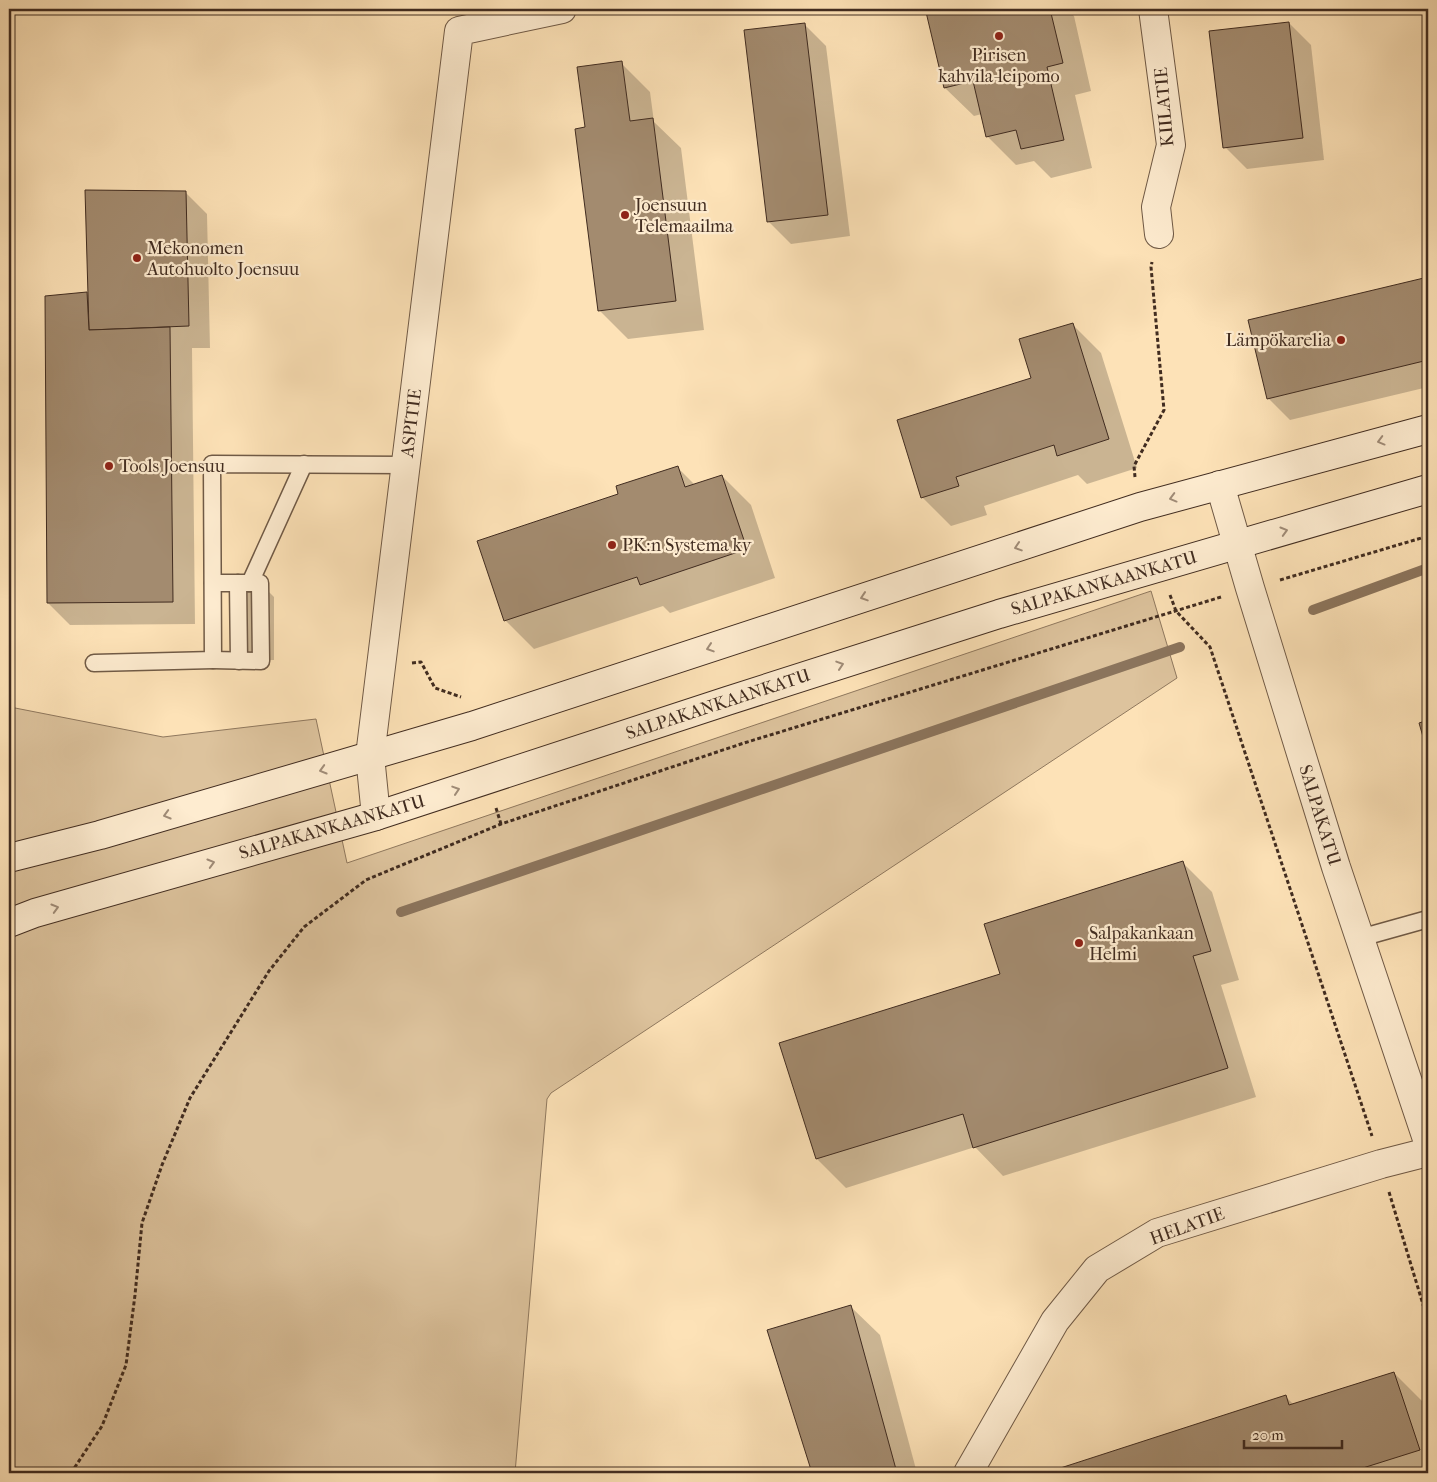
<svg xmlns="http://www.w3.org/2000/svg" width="1437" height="1482" font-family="'IM FELL French Canon',serif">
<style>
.green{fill:#ddc39d;stroke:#8f785e}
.shadow{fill:#0003}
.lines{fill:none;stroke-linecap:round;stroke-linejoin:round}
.stream{stroke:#8b745c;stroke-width:10}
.building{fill:#a38b6f;stroke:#412c20}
.lane-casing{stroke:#705a46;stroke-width:19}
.street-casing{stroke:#705a46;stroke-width:30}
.secondary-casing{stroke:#412c20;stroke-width:30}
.path{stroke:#412c20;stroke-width:3;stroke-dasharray:4 2.5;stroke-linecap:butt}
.lane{stroke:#feecd0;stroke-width:16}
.street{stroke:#feecd0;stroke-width:28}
.secondary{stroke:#feecd0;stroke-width:28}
.oneway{stroke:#a08c78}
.poi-dot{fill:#8f2418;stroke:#feecd0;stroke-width:2}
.labels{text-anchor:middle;stroke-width:4.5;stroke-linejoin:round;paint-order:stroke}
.poi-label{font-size:18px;fill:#412c20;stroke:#feecd0;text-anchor:start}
.street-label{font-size:18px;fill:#412c20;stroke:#feecd0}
</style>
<rect width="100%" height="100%" fill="#fde2b7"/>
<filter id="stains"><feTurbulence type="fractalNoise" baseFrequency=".004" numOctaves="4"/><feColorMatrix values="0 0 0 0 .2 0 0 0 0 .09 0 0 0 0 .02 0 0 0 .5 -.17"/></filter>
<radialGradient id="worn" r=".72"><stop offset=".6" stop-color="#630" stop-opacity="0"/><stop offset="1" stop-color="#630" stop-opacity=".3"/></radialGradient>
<!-- green -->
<path class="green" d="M1151,591L1177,678L551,1093L547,1099L515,1473H9V705L10,707L163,737L316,719L347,863Z"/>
<!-- shadow -->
<g class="shadow">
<path d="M945,9H1066L1074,16L1091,91L1075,95L1092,168L1051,178L1034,161L1016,165L987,136L982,114L974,116L945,88L928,13Z"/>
<path d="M1289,23L1311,45L1324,160L1247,169L1225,147Z"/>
<path d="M804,24L826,46L850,236L791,244L769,222Z"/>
<path d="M621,63L650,92L654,122L681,148L704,330L628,339L599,310Z"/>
<path d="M185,192L207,214L210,348H192L195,624L70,625L48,603L86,293L89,296Z"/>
<path d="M1428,278V387L1290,420L1268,398L1250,321Z"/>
<path d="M1072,324L1101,353L1137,468L1087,484L1078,475L984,506L987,515L951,526L922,497L1033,378Z"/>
<path d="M677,467L695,485L722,476L751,505L775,578L670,613L663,606L534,649L505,620L620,494Z"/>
<path d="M232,590H267L274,597V660L240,661Z"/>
<path d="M1183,863L1212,892L1239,980L1221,985L1256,1097L1003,1176L975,1147L846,1188L817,1159L1001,975Z"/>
<path d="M851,1307L880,1335L917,1473H813L768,1331Z"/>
<path d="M1394,1373L1423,1402L1428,1418V1473H1049L1286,1397L1294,1405Z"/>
</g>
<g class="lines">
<!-- stream -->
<g class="stream">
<path d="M1313,610L1428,568"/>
<path d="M401,912L1180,647"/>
</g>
</g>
<!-- building -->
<g class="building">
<path d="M940,9H1050L1063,63L1047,67L1064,140L1021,149L1016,130L986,137L973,81L944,88L926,12Z"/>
<path d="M1289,22L1303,138L1223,148L1209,31Z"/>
<path d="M805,23L828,215L767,222L744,30Z"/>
<path d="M622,61L630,121L653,118L676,301L598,311L575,129L585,127L577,67Z"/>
<path d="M85,190L186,191L189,326L89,330Z"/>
<path d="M1428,277V360L1267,399L1248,320Z"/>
<path d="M87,292L89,330L170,327L173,602L47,603L45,296Z"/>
<path d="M1073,323L1109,439L1057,456L1054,445L956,477L959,486L921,498L897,420L1031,378L1019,339Z"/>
<path d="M678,466L685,487L722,475L747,549L640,585L637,577L504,621L477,541L618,494L616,486Z"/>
<path d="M1428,720V754L1419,723Z"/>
<path d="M1183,861L1211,951L1193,956L1228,1068L973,1148L963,1114L816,1159L779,1043L1000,974L984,924Z"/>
<path d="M851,1305L897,1473H812L767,1330Z"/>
<path d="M1394,1372L1420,1450L1347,1473H1045L1286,1395L1289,1405Z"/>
</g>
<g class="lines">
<!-- lane casing -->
<g class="lane-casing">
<g id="lane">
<path d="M213,583H260L261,661L213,660"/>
<path d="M238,583L239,661"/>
<path d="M250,583L304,464"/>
<path d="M94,663L213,660L212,464L406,465"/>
<path d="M1360,938L1428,919"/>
</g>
</g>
<!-- street casing -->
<g class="street-casing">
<g id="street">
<path d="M1153,9L1171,145L1156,207L1159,234"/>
<path d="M1220,485L1250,588L1336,867L1428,1142"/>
<path d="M376,816L370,756L459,31L562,9"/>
<path d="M968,1473L1055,1321L1097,1269L1157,1233L1381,1164L1428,1152"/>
</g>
</g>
<!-- secondary casing -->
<g class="secondary-casing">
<g id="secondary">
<path d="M9,858L100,835L472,726L1140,507L1428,429"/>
<path d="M9,923L35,913L376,816L727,701L999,614L1428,489"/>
</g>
</g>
<!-- path -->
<g class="path">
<path d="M1135,477L1134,466L1164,410L1151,267L1152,262"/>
<path d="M1280,580L1428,536"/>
<path d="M1170,595L1176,611L1210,647L1372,1136"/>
<path d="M412,663L421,662L435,688L461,697"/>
<path d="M496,808L501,824"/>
<path d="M1389,1192L1428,1321"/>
<path d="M71,1473L102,1426L126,1365L135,1295L142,1223L162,1165L190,1098L269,971L304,927L366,880L501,824L744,743L1221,597"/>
</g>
<!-- lane -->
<use href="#lane" class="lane"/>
<!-- street -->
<use href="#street" class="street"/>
<!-- secondary -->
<use href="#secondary" class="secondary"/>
</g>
<!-- one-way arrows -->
<defs><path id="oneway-chevron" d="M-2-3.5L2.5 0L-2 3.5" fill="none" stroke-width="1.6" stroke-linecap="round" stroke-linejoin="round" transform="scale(1.25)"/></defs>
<g class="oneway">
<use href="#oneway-chevron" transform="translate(1381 441) rotate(165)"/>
<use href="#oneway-chevron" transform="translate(1173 498) rotate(165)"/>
<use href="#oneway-chevron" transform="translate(1284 531) rotate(-16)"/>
<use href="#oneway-chevron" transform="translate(1018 547) rotate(162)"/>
<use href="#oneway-chevron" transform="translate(864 597) rotate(162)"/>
<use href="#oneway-chevron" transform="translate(710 648) rotate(162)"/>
<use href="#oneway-chevron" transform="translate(840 665) rotate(-18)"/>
<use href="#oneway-chevron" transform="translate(323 770) rotate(164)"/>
<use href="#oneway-chevron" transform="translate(456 790) rotate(-18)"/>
<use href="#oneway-chevron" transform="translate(167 815) rotate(164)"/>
<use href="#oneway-chevron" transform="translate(211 863) rotate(-16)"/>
<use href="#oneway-chevron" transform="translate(55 908) rotate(-16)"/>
</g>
<!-- markers -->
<g class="poi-dot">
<circle cx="999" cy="36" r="5"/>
<circle cx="625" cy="215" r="5"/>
<circle cx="137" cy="258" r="5"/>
<circle cx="1341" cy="340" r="5"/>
<circle cx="109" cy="466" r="5"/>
<circle cx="612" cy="545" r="5"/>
<circle cx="1079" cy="943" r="5"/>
</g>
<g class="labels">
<!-- poi labels -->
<g class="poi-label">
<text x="999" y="61" text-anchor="middle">Pirisen<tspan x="999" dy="21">kahvila-leipomo</tspan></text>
<text x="635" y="211">Joensuun<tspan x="635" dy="21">Telemaailma</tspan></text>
<text x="147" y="254">Mekonomen<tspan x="147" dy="21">Autohuolto Joensuu</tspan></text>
<text x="1331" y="346" text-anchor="end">Lämpökarelia</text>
<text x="119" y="472">Tools Joensuu</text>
<text x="622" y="551">PK:n Systema ky</text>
<text x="1089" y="939">Salpakankaan<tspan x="1089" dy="21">Helmi</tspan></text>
</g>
<!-- street labels -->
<g class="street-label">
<text transform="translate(1164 107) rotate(-95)" y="6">KIILATIE</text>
<text transform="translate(411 423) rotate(-83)" y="6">ASPITIE</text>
<text transform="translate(1104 583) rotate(-16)" y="6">SALPAKANKAANKATU</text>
<text transform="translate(718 704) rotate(-18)" y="6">SALPAKANKAANKATU</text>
<text transform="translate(1320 815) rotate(73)" y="6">SALPAKATU</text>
<text transform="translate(332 827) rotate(-16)" y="6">SALPAKANKAANKATU</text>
<text transform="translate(1187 1226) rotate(-20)" y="6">HELATIE</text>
</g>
</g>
<!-- margin -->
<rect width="1437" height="1482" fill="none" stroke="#fde2b7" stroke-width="30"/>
<rect x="10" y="10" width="1417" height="1462" fill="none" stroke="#412c20" stroke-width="2.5"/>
<rect x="15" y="15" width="1407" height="1452" fill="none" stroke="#412c20"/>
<!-- scale -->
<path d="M1244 1440v8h98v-8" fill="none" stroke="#412c20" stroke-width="2.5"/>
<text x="1252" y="1440" font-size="15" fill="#412c20" stroke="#feecd0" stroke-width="4" paint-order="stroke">20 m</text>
<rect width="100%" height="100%" filter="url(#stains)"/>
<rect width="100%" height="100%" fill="url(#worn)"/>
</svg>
